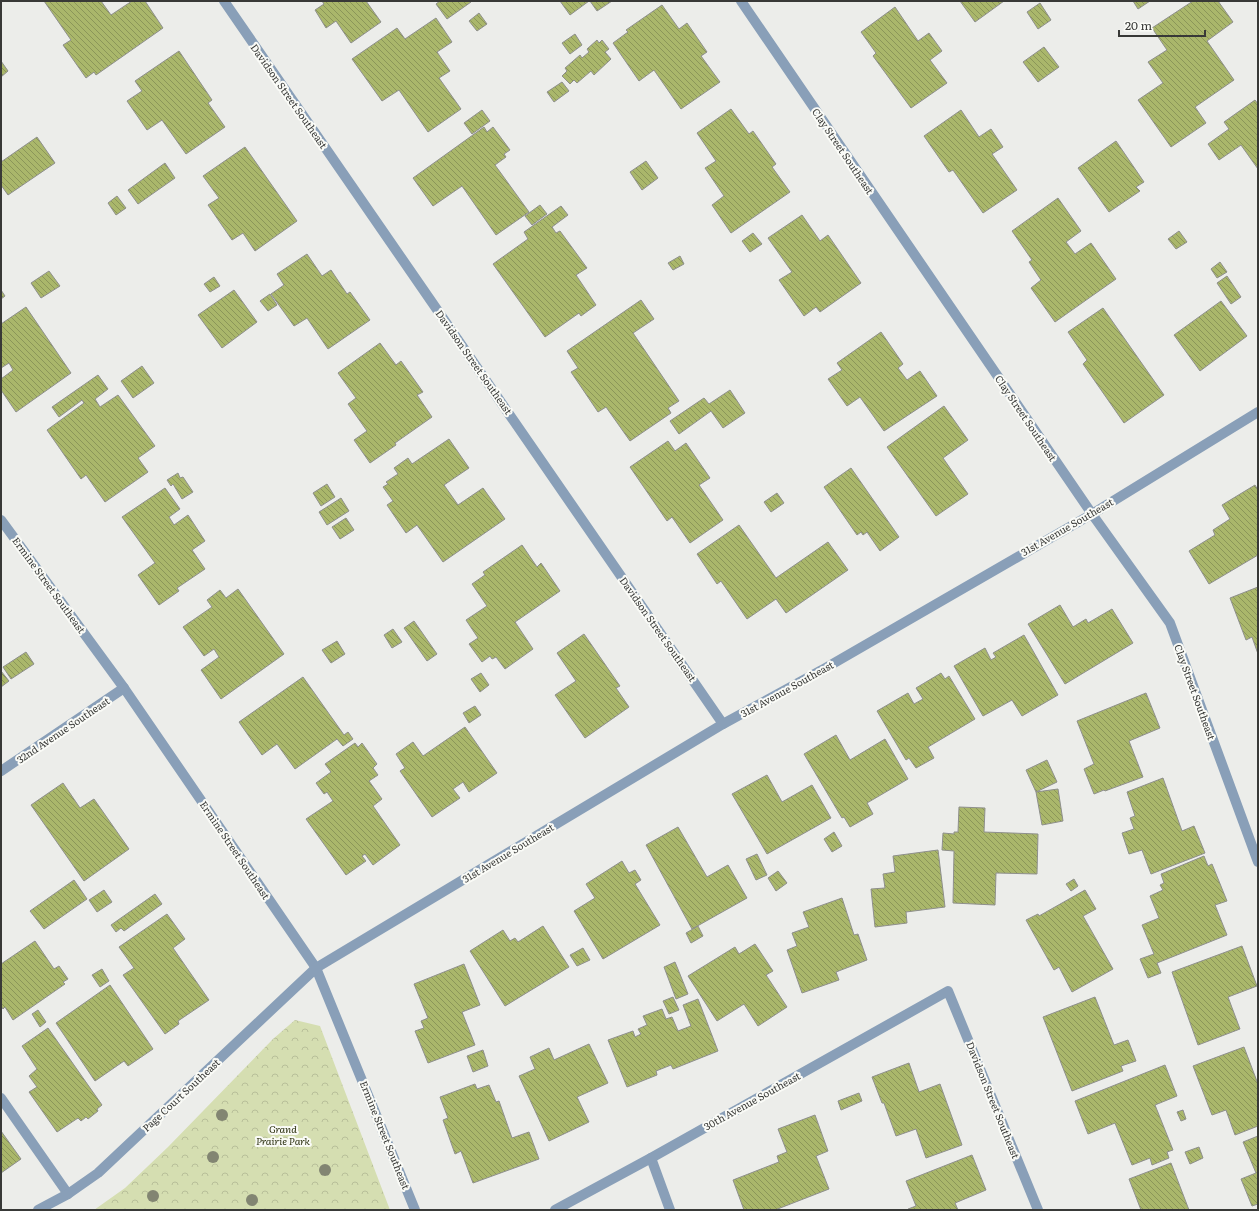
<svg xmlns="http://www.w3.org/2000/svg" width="1259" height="1211" font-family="Literata,serif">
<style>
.forest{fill:url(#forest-crowns)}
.building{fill:url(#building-back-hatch);stroke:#8e8f8c}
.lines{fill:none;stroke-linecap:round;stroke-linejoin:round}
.lane{stroke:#899fb8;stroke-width:10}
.street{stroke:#899fb8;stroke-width:10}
.tree{fill:#828572}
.labels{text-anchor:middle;stroke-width:4;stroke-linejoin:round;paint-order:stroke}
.street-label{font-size:10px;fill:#383937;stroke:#fafbf7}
.park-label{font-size:10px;font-style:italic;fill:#2b300f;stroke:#fafbf7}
</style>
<defs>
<pattern id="forest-crowns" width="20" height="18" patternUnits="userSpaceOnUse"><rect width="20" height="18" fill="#d5deb1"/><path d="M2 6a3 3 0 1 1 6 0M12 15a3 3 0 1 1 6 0" fill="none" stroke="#b8bf99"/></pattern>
<pattern id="building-back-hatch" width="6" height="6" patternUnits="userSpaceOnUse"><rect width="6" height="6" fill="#aab76b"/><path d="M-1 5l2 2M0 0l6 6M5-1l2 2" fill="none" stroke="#8b9659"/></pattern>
</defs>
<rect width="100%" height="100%" fill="#ecedea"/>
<!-- forest -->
<path class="forest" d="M295,1020L320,1026L390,1210H94L125,1188L168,1147L273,1039Z"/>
<!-- building -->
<g class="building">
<path d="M44,1H101L111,15L132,1H145L163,28L96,75L94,72L86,78L63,45L71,40Z"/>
<path d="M322,1H366L381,22L351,43L336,21L326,28L315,10L324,4Z"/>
<path d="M440,1H470L471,2L447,19L436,4Z"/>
<path d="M560,1H589L570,15Z"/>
<path d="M590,1H612L597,11Z"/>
<path d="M960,1H1004L975,22Z"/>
<path d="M1133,1H1150L1138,9Z"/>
<path d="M1193,1H1218L1233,22L1207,41L1234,80L1195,107L1206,123L1171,147L1138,100L1163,83L1148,62L1167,50L1152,28Z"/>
<path d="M1040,3L1051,20L1038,29L1027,12Z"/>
<path d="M662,5L679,29L687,23L707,52L701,56L720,82L681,109L654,70L639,81L613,43L628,32L626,30Z"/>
<path d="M895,7L918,41L929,33L942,51L930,60L947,83L911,108L873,56L876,53L861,32Z"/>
<path d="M479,13L487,24L477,31L469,21Z"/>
<path d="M436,18L452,42L437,52L450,71L439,78L461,109L428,132L399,90L382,101L352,59L397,28L405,39Z"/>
<path d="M575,34L582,45L570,54L562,43Z"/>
<path d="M597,40L599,43L602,40L609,49L605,52L611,59L594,75L591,71L577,83L574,80L570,84L562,76L567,71L565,68L580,55L582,58L589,52L587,49Z"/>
<path d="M1044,47L1059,67L1038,82L1023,62Z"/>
<path d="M179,51L212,100L208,103L225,127L186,154L162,120L147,130L127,101L142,91L135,81Z"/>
<path d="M1,61L8,71L1,77Z"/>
<path d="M562,82L569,91L554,102L547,92Z"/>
<path d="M1255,100L1258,104V169L1241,145L1219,160L1208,144L1229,129L1224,122Z"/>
<path d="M731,109L749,134L753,131L776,164L772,167L790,192L731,233L712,205L724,196L705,168L716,161L697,133Z"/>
<path d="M482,110L490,121L472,134L464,123Z"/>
<path d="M961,110L979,137L991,129L1003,147L992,154L1017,190L983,213L953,170L949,172L924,136Z"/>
<path d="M484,127L487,132L493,127L510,150L504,154L506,157L495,165L529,212L496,235L462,186L433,206L413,178Z"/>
<path d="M37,137L55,163L8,195L1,185V162Z"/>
<path d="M1116,141L1144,182L1136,187L1140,191L1109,212L1078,168Z"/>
<path d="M245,147L297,221L255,251L243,233L232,240L208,205L219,198L203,176Z"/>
<path d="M646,161L658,178L642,190L630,172Z"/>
<path d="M165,163L175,178L138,204L128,190Z"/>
<path d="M117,196L126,208L116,215L108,203Z"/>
<path d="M1058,198L1081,231L1066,242L1075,254L1091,243L1116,279L1055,322L1031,288L1041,280L1029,262L1032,260L1012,231Z"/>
<path d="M540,205L547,214L532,225L525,216Z"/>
<path d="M561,206L568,215L552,227L556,233L560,231L587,268L576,275L596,305L581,316L579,313L545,337L493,264L528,239L524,232Z"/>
<path d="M802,215L820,241L828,235L861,283L820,312L816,307L804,316L779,280L792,272L768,238Z"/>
<path d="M1179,231L1187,242L1176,249L1168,239Z"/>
<path d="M753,233L762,244L750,252L742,241Z"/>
<path d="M307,254L322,276L331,270L347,294L350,292L370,320L328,349L307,318L294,326L271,294L284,285L277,274Z"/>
<path d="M680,256L684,264L673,270L668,263Z"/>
<path d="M1220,262L1227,272L1217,278L1211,269Z"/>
<path d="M49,271L60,286L41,298L31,283Z"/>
<path d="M1227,276L1241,297L1231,304L1217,283Z"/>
<path d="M214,277L220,286L210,292L204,284Z"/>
<path d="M1,290L5,296L1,299Z"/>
<path d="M234,290L257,322L222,348L198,315Z"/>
<path d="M270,294L277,305L268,311L260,301Z"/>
<path d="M641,300L654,319L633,333L679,401L668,408L671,413L630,441L606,407L598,412L571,372L578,368L567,351Z"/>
<path d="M1221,301L1247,336L1200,371L1174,335Z"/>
<path d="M26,307L71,373L16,412L1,390V379L13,370L9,363L1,368V324Z"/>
<path d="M1103,308L1164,395L1124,423L1083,364L1087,360L1068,332Z"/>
<path d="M881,332L903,364L898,368L907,380L920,371L937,396L884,431L860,397L847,406L828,379L842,370L837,363Z"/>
<path d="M380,343L396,365L401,361L423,392L417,395L432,417L395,443L396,445L370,463L354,440L367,431L348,404L356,398L338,373Z"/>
<path d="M142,366L154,383L133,398L121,381Z"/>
<path d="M98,375L108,389L95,399L100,407L118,395L155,446L138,458L148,472L105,502L86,475L81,479L47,430L84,403L82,400L59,417L52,407Z"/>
<path d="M730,390L745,413L723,428L711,411L679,434L670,421L704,398L709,404Z"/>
<path d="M944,406L968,440L943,458L968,494L936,516L887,447Z"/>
<path d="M449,439L469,468L444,485L458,505L483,488L505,519L443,562L417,525L406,533L387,505L393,501L383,487L388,484L386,482L398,474L394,468L408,458L412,464Z"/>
<path d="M668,441L675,451L686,443L710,478L699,485L723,520L690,543L672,517L667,521L630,467Z"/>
<path d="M851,468L899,537L880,551L867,532L863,535L861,532L857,535L824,487Z"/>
<path d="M178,473L180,478L183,477L193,492L182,499L173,484L171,486L167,480Z"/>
<path d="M327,484L335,497L321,506L313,493Z"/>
<path d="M1255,485L1258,490V555L1209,584L1189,551L1215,535L1213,530L1230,519L1222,505Z"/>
<path d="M165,488L180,509L169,517L174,525L188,515L205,541L192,550L205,569L177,588L179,591L159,605L138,575L155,563L122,517Z"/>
<path d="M777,493L784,503L771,512L764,502Z"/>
<path d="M341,498L349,511L327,525L319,512Z"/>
<path d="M346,518L354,530L340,539L332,527Z"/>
<path d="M739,525L776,578L828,542L848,570L786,613L776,599L747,619L721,581L717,584L697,554Z"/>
<path d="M522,545L537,567L541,563L560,591L515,622L533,649L505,669L496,657L492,659L490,656L482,662L469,644L478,638L466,620L487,606L472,584L485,575L483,572Z"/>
<path d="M1258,587V654L1252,637L1246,640L1230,598Z"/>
<path d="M238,589L284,654L221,699L201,670L219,657L214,649L204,656L183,627L212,607L207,600L220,590L226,598Z"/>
<path d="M1060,605L1073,627L1086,619L1088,623L1112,609L1133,643L1065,684L1028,624Z"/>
<path d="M414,621L437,654L427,661L404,628Z"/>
<path d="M393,629L402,642L392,648L384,635Z"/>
<path d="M584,634L620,686L616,688L629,707L585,738L555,695L576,681L557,653Z"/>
<path d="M1024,635L1058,695L1022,716L1012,700L983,716L954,666L985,648L991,660L996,657L993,653Z"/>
<path d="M337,641L345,654L331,663L322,650Z"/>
<path d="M26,652L34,664L11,679L3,667Z"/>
<path d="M1,671L9,681L1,687Z"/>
<path d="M481,673L489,685L480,692L471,679Z"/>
<path d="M941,673L945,679L949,676L975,719L928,747L934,758L916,768L909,758L906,760L877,711L908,693L914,704L923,699L916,688Z"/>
<path d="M303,677L344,735L348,732L353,739L343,746L337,739L295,769L277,744L262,755L239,722Z"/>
<path d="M1146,693L1160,728L1129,741L1143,777L1105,791L1104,790L1094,794L1084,769L1094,764L1077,721Z"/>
<path d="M475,706L481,715L469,723L463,713Z"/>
<path d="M465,727L497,773L469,792L463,782L453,789L460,798L432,817L400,771L405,768L396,754L413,742L423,756Z"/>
<path d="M836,735L850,760L885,739L908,779L867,803L873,814L850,827L844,817L842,818L804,754Z"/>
<path d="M355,743L358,747L362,743L377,764L373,768L378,775L369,781L382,799L373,806L400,845L373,865L365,854L362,856L366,861L346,875L306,819L333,801L327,792L324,794L316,783L331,772L325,764Z"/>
<path d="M1047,760L1057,782L1036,792L1026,770Z"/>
<path d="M767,775L782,802L812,785L831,818L767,854L732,794Z"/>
<path d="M1163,778L1182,831L1194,826L1205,853L1151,874L1142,850L1129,854L1122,833L1134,829L1130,818L1135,816L1127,792Z"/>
<path d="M63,783L80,808L94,799L129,849L84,881L31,805Z"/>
<path d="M1058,789L1063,821L1042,825L1036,792Z"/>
<path d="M959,807L985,808L984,832L1038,834L1037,874L996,873L995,905L953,903L954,851L942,850L943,833L954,834V832H958Z"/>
<path d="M678,827L707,877L728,865L747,898L692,929L646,845Z"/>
<path d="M834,832L842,846L832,852L824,839Z"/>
<path d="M938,850L945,907L906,912L907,923L875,927L871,889L885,888L883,874L895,872L893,856Z"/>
<path d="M757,854L767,875L756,880L746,859Z"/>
<path d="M1204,856L1208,866L1212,864L1227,901L1215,905L1227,935L1157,963L1161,973L1148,978L1140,959L1154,954L1142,925L1159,918L1150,896L1163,890L1160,885L1164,883L1161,874Z"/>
<path d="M622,861L629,873L635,870L641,880L635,884L660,925L603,959L574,911L595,898L586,884Z"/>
<path d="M778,871L787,883L776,891L768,878Z"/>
<path d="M1074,879L1078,886L1071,891L1066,884Z"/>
<path d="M74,880L87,899L44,929L30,911Z"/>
<path d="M104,890L112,902L97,912L89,900Z"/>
<path d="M1085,890L1096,909L1083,916L1113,969L1072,992L1059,967L1054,970L1026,920L1038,914L1039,916Z"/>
<path d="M155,894L162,904L124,931L121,928L116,932L111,925Z"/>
<path d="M842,898L854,935L858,934L867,960L836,972L839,980L802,993L787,950L797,946L792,933L809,927L803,912Z"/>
<path d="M167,914L185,939L173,948L209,1000L178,1021L179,1024L165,1034L123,975L134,968L119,947Z"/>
<path d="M543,926L569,967L505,1006L470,951L503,930L510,941L515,938L518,942Z"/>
<path d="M698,926L703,936L691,943L686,933Z"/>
<path d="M35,941L54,969L59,966L68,979L63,982L65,984L13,1020L5,1007L3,1009L1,1006V964Z"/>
<path d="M755,944L773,971L766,975L787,1007L758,1026L744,1004L717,1021L688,976L735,947L739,954Z"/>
<path d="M1242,946L1257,986L1228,997L1240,1029L1198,1045L1172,972Z"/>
<path d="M583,948L590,960L577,966L570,955Z"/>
<path d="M675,962L688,994L676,999L664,967Z"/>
<path d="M464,964L480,1005L462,1012L475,1045L428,1063L415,1031L424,1028L421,1021L428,1018L414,984Z"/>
<path d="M102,969L109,981L100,987L92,975Z"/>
<path d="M110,985L153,1049L128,1066L124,1061L95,1081L56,1023Z"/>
<path d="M673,997L679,1010L669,1014L663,1001Z"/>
<path d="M1095,997L1114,1045L1128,1040L1136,1061L1121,1066L1123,1071L1072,1091L1043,1017Z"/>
<path d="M698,999L718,1051L673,1069L671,1065L656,1071L657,1075L627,1087L608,1040L633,1031L635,1037L641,1034L638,1029L647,1025L643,1016L662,1009L666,1019L672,1017L678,1031L691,1026L683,1005Z"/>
<path d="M38,1010L46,1022L40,1027L32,1014Z"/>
<path d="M48,1028L102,1105L97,1109L98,1111L88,1119L86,1117L81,1121L78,1118L57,1132L29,1092L37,1087L29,1076L37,1069L22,1046Z"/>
<path d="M589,1044L608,1083L577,1097L589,1122L549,1141L519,1076L535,1069L530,1057L549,1048L554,1060Z"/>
<path d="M1244,1047L1258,1084V1126L1235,1135L1226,1110L1212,1115L1193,1066Z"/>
<path d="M483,1050L488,1066L473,1072L467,1056Z"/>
<path d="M909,1063L919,1092L940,1084L962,1145L926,1158L916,1129L896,1136L884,1103H882L872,1077Z"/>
<path d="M1165,1065L1177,1096L1155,1105L1173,1150L1167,1152L1169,1158L1152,1165L1150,1158L1132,1165L1115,1123L1088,1134L1075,1101Z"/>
<path d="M475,1084L477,1089L489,1085L496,1102L499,1101L512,1138L529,1132L539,1159L473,1183L461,1151L455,1154L443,1120L448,1118L440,1097Z"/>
<path d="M859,1093L862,1101L841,1110L838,1101Z"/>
<path d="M1183,1110L1186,1119L1181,1121L1177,1112Z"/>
<path d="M815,1115L828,1151L816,1156L829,1189L775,1210H744L733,1180L779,1162L777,1156L787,1152L778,1129Z"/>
<path d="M1,1131L21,1159L1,1173Z"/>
<path d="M1258,1136V1204L1252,1206L1241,1179L1256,1173L1243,1142Z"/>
<path d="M1199,1147L1203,1158L1190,1164L1185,1152Z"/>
<path d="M972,1155L986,1190L955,1203L958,1210H908V1209L916,1206L906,1181Z"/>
<path d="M1171,1163L1189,1210H1141L1129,1179Z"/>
</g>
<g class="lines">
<!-- lane -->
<path class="lane" d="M1,1098L68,1194"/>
<!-- street -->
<g class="street">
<path d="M224,1L723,724"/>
<path d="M741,1L1092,514L1170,623L1258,862"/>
<path d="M1,520L124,688L316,968L415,1210"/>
<path d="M1,771L124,688"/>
<path d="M651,1158L670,1210"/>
<path d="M38,1210L68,1194L98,1173L316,968L723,724L822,670L1092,514L1258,412"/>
<path d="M555,1210L651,1158L948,991L1038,1210"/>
</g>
</g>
<!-- trees -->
<g class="tree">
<circle cx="222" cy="1115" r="6"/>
<circle cx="213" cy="1157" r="6"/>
<circle cx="325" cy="1170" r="6"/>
<circle cx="153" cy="1196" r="6"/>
<circle cx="252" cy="1200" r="6"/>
</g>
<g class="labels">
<!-- street labels -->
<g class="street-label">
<text transform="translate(289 96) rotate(55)" y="4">Davidson Street Southeast</text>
<text transform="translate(843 151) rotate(56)" y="4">Clay Street Southeast</text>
<text transform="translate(474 362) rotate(55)" y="4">Davidson Street Southeast</text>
<text transform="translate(1026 418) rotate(56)" y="4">Clay Street Southeast</text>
<text transform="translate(1067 527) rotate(-30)" y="4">31st Avenue Southeast</text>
<text transform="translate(49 585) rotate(54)" y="4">Ermine Street Southeast</text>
<text transform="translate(658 629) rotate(55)" y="4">Davidson Street Southeast</text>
<text transform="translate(787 689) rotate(-29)" y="4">31st Avenue Southeast</text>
<text transform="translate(1195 692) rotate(70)" y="4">Clay Street Southeast</text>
<text transform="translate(63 730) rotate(-34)" y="4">32nd Avenue Southeast</text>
<text transform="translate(235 850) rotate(56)" y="4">Ermine Street Southeast</text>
<text transform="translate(508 853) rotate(-31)" y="4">31st Avenue Southeast</text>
<text transform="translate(181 1095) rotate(-43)" y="4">Page Court Southeast</text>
<text transform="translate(993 1100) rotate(68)" y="4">Davidson Street Southeast</text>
<text transform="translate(752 1101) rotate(-29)" y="4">30th Avenue Southeast</text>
<text transform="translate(385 1135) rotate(68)" y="4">Ermine Street Southeast</text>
</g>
<!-- park labels -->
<g class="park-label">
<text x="283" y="1133">Grand<tspan x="283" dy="12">Prairie Park</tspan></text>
</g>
</g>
<!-- border -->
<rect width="1259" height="1211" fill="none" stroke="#383937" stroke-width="4"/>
<!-- scale -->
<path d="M1119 30v6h86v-6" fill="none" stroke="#383937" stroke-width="2"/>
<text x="1125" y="30" font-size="12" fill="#383937" stroke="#fafbf7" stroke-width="3" paint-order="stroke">20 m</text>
</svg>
